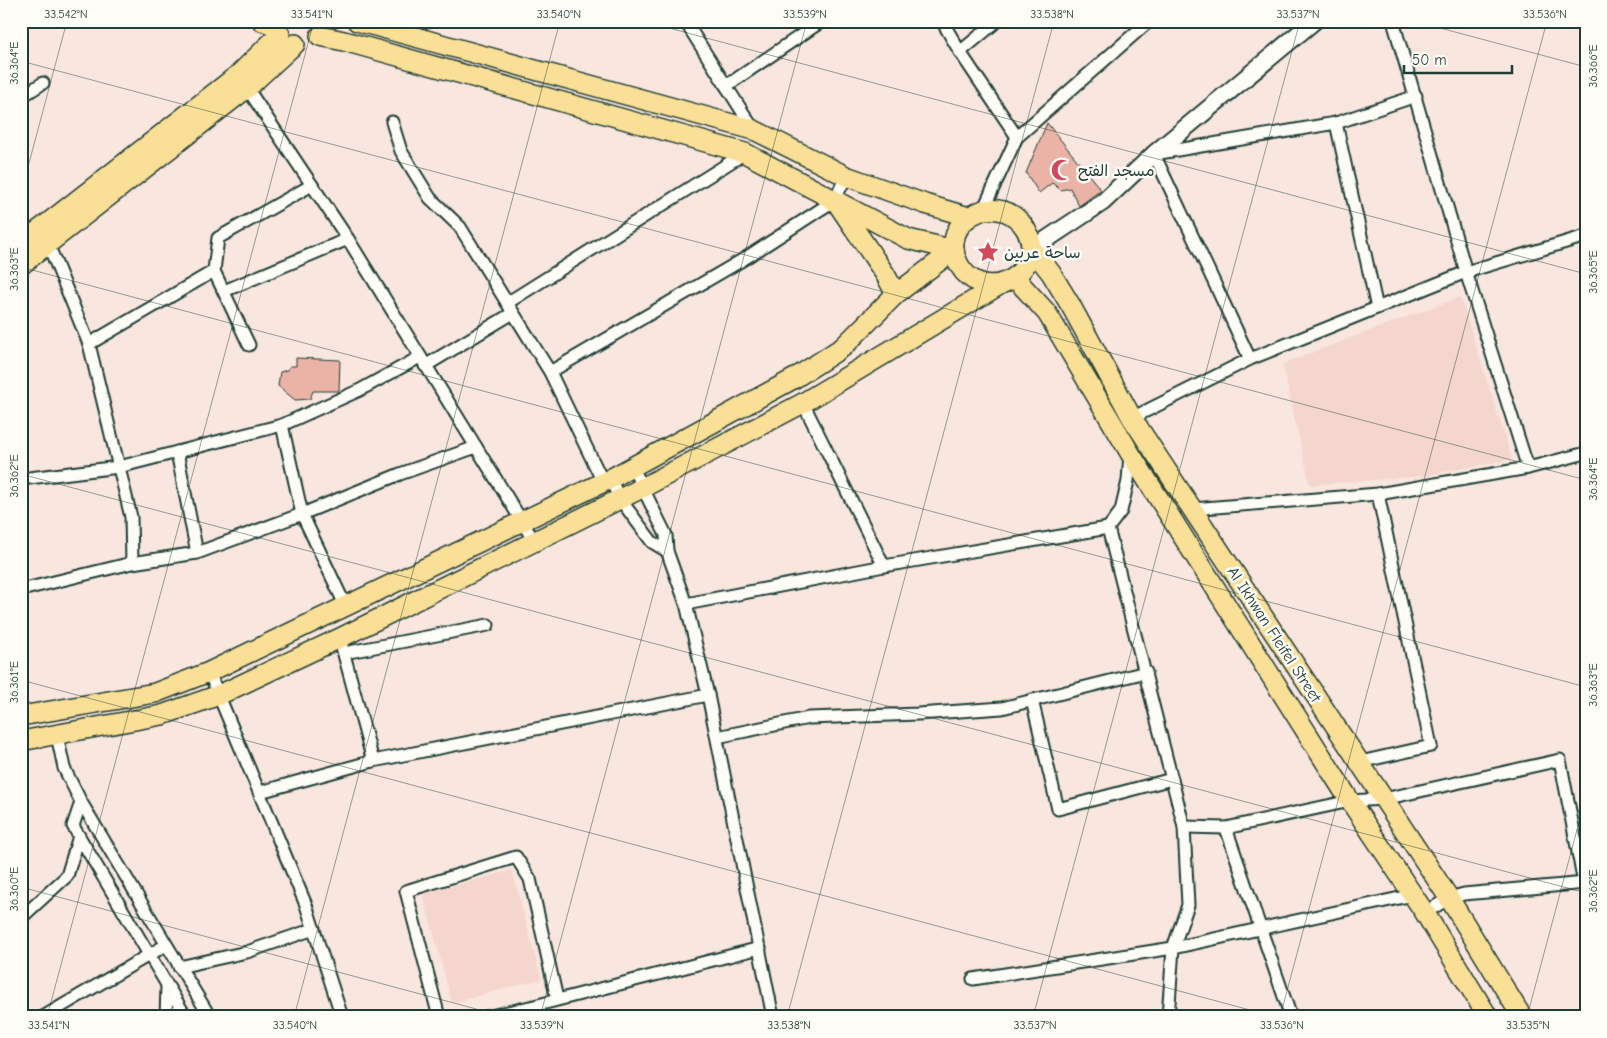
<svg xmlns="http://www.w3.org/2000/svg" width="1607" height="1038" font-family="'Comic Neue','Playpen Sans Arabic',sans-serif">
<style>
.built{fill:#f4d6ce}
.building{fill:#ebb2a6;stroke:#1f3d34}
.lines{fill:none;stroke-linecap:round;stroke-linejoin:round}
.street-casing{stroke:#1f3d34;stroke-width:15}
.secondary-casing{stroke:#1f3d34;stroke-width:20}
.primary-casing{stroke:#1f3d34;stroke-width:22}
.street{stroke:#fdfcf7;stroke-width:11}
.secondary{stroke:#fdfcf7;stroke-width:16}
.primary{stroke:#fadf96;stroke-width:19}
.ticks{fill:none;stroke:#1f3d34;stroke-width:1;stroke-opacity:0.45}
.labels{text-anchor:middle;stroke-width:5;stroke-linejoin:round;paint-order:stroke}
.poi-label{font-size:16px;fill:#1f3d34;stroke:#fdfcf7;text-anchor:start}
.street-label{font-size:16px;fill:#1f3d34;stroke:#fdfcf7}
.neatline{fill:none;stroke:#1f3d34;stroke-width:2}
.ticks-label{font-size:12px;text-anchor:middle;fill:#1f3d34}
</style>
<rect width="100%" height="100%" fill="#f8e6df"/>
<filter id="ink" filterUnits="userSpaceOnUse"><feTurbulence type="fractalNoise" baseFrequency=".02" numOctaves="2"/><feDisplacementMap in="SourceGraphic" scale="10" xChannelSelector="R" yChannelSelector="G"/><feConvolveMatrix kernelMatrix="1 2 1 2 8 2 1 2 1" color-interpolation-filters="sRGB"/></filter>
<g filter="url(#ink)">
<!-- built -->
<g class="built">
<path d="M1460,297L1512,459L1423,476L1310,485L1282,364Z"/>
<path d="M512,870L541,979L452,1003L423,894Z"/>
</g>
<!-- building -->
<g class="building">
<path d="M1047,123L1101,190L1079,206L1070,188L1061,190L1052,183L1039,193L1026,173Z"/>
<path d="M296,358L340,360L339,391H313L310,399L295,400L278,386L280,372L287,370L290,366H296Z"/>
</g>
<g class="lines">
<!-- street casing -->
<g class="street-casing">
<g id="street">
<path d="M685,21L754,130"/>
<path d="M942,21L960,52L1017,137L983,210"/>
<path d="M1393,21L1466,272L1528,468"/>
<path d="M960,52L997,21"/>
<path d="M726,86L822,21"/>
<path d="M247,88L348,239L534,541"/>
<path d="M21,97L43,83"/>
<path d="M392,122L401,151L430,198L460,227L550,372L603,482"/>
<path d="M1336,123L1377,308"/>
<path d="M1017,137L1149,21"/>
<path d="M48,244L89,344L131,517L132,563"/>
<path d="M214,271L249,345"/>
<path d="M224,291L348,239"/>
<path d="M507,303L745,153"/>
<path d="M89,344L214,271L218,238L312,185"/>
<path d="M1250,359L1154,154L1336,123L1416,96"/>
<path d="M425,366L513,313"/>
<path d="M550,372L744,259L835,200L846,176"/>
<path d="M803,403L884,566"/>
<path d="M1132,418L1250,359L1466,272L1586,236"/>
<path d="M282,425L360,390L420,357"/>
<path d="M177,452L197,553"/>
<path d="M1130,454L1128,481L1121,511L1108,528L1184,827L1188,905L1173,948L1168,1017"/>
<path d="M632,466L666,535L667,551L686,604L708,695L773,1017"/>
<path d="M21,479L119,467L282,425L302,514L346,607"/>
<path d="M610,479L620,499L652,542L667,551"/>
<path d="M1192,509L1378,494L1528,468L1586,453"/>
<path d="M21,590L132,563L197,553L302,514L400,474L476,447"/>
<path d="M686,604L884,566L1108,528"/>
<path d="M342,647L373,761"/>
<path d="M344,653L488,625"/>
<path d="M209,672L306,905L342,1017"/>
<path d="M1032,700L1058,809L1172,779"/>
<path d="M57,735L64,768L81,802L210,1017"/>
<path d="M717,737L809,718L918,714L1002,708L1146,672"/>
<path d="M1360,762L1431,746L1378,494"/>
<path d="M260,792L373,761L708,695"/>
<path d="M81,802L73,826L186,1017"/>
<path d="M1184,827L1226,828L1350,801L1384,799L1560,760L1584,883"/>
<path d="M1226,828L1291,1017"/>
<path d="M1425,913L1449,898L1464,894L1586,883"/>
<path d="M21,918L67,876L79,836"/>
<path d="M179,967L247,952L314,929"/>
<path d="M973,979L1173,948L1413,895"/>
<path d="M43,1017L166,945"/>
<path d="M166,1017L167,986"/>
<path d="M439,1017L406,891L516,857L530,879L557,999"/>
<path d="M486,1017L534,1006L760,948"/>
</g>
</g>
<!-- secondary casing -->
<g class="secondary-casing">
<path id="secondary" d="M1032,249L1103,202L1154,154L1314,21"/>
</g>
<!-- primary casing -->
<g class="primary-casing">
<g id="primary">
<path d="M262,21L277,26"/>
<path d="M357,21L754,130L846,176L925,204L969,217"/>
<path d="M320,36L344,41L745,153L908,239L954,250"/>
<path d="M837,203L885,274L896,294"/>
<path d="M983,210C988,210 994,209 998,210C1016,212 1031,230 1031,248C1031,251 1029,255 1028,259C1025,268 1017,277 1008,281C967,300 933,243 969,217C973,214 979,212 983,210Z"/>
<path d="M21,244L239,74L280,34"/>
<path d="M1032,249L1051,273L1071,306L1132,418L1449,898L1522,1017"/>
<path d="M21,265L247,88L295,44"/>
<path d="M1015,278L1047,313L1130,453L1350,801L1425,913L1488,1017"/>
<path d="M21,716L155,693L209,672L610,479L795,378L843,347L896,294L954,250"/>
<path d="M21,741L162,715L219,695L340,638L642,488L803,403L1001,284"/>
</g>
</g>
<!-- street -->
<use href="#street" class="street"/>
<!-- secondary -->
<use href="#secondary" class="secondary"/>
<!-- primary -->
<use href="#primary" class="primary"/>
</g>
</g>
<!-- ticks -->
<path class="ticks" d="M643,21L1586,274M1414,21L1586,67M21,61L1586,480M21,193L67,21M21,267L1586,687M21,474L1586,893M21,680L1276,1017M21,887L506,1017M47,1017L314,21M294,1017L560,21M540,1017L807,21M787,1017L1054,21M1033,1017L1300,21M1280,1017L1547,21M1527,1017L1586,796"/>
<!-- icons -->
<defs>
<g id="mosque-bare" transform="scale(1.725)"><path d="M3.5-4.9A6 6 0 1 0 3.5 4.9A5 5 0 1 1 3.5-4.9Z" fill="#d1495b" stroke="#fdfcf7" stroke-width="2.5" paint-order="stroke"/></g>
<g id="sight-bare" transform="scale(1.725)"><path d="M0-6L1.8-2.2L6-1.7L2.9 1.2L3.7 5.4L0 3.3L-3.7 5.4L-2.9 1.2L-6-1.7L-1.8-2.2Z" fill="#d1495b" stroke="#fdfcf7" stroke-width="2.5" paint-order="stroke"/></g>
</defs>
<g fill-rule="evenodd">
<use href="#mosque-bare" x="1062" y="170"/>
<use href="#sight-bare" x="988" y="252"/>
</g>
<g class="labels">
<!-- poi labels -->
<g class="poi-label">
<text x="1078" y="176">مسجد الفتح</text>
<text x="1004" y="258">ساحة عربين</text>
</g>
<!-- street labels -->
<g class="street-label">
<text transform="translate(1275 634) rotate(57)" y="6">Al Ikhwan Fleifel Street</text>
</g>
</g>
<!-- margin -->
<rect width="1607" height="1038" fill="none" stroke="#fdfcf7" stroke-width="55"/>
<!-- scale -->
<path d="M1404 65v8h108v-8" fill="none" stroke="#1f3d34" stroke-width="2.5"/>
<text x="1412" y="65" font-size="15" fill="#1f3d34" stroke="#fdfcf7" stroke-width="4" paint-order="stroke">50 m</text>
<rect x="28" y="28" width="1552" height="982" class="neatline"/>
<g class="ticks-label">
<text x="66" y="18">33.542°N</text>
<text x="312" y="18">33.541°N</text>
<text x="559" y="18">33.540°N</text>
<text x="805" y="18">33.539°N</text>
<text x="1052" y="18">33.538°N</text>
<text x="1298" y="18">33.537°N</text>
<text x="1545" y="18">33.536°N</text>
<text transform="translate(14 63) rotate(-90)" y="4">36.364°E</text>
<text transform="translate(1593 66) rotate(-90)" y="4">36.366°E</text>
<text transform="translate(14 269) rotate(-90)" y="4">36.363°E</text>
<text transform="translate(1593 272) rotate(-90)" y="4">36.365°E</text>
<text transform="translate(14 476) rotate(-90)" y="4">36.362°E</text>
<text transform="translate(1593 479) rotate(-90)" y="4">36.364°E</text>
<text transform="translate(14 682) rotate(-90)" y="4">36.361°E</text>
<text transform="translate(1593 685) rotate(-90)" y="4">36.363°E</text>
<text transform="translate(14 889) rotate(-90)" y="4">36.360°E</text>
<text transform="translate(1593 891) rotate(-90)" y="4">36.362°E</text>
<text x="49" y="1029">33.541°N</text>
<text x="295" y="1029">33.540°N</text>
<text x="542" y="1029">33.539°N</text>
<text x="789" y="1029">33.538°N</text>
<text x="1035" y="1029">33.537°N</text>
<text x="1282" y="1029">33.536°N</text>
<text x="1528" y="1029">33.535°N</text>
</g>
</svg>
